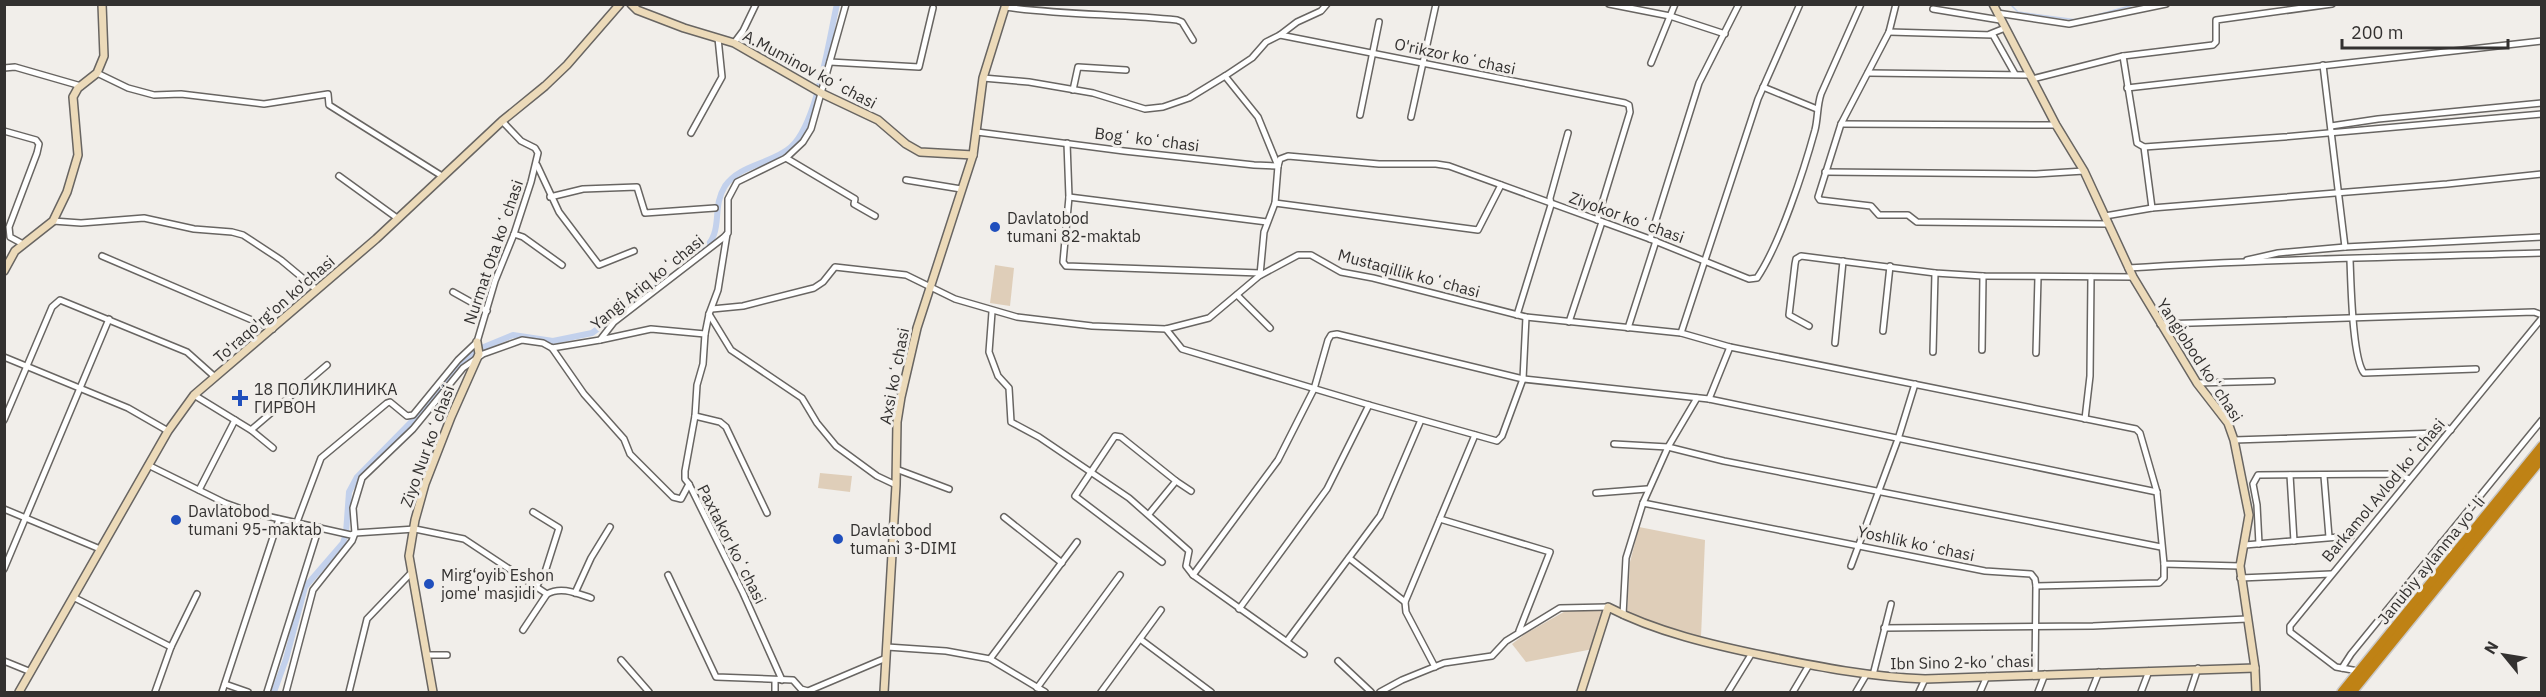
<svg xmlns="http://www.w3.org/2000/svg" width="2546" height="697" font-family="'IBM Plex Sans',sans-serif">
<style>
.green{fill:#dfceb9}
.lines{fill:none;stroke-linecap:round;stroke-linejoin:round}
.stream{stroke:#c3d1ec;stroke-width:1.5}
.canal{stroke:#c3d1ec;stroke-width:6}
.street-casing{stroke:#686562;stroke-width:8}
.secondary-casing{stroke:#686562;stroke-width:10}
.highway-casing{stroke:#cac9c9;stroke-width:12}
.street{stroke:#fff;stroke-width:5}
.secondary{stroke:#ecdab9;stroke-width:7}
.highway{stroke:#bf8215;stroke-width:9}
.poi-dot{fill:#204fbd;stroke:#f1eeea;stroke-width:2}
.labels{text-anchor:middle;stroke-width:6;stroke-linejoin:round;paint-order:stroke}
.street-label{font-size:16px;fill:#333130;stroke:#f1eeea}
.poi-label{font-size:16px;fill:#333130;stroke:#f1eeea;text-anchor:start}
</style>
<rect width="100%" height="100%" fill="#f1eeea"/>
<!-- green -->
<g class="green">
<path d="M995,265L1014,268L1010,306L990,303Z"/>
<path d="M820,473L852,476L850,492L818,488Z"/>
<path d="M1639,527L1705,540L1701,637L1627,614L1630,562Z"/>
<path d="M1569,609L1604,611L1593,649L1526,662L1512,644L1525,634Z"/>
</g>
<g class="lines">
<!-- stream -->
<g class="stream">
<path d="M2010,4L2018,12L2077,20"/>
<path d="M2082,19L2137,4"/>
</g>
<!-- canal -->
<g class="canal">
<path d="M701,252C726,232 710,210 725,186C740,164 772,164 791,147C817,124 829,39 837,4"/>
<path d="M274,692L286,659L305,587L343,543L346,533L349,492L357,477L414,419L466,358L479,349L513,335L553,341L592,333L660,284"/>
</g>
<!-- street casing -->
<g class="street-casing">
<g id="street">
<path d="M1609,4L1670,16L1725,34"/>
<path d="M1896,4L1889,32L1841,124L1818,197L1820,200L1871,206L1879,215H1908L1917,222L2109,224"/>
<path d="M1005,7C1062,15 1120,14 1177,20L1182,22L1193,40"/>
<path d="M1933,9L2000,20"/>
<path d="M1997,13L2069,24L2166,4"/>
<path d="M1889,32L1993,35L2015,74"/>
<path d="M1990,34L2005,28"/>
<path d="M1280,35L1625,103L1629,105L1630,112L1597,220"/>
<path d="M734,43L743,31L756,4"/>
<path d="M2123,56L2137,143L2144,147L2152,208L2447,184L2542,174"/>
<path d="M830,62L919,67L933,8"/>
<path d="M1651,63L1675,4"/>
<path d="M2323,65L2345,247"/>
<path d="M4,68L15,67L81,86"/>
<path d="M97,73L128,88L154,95L181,94L264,104L328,94L329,105L442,176"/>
<path d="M1868,73L2029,75"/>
<path d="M1225,76L1258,117L1278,166L1275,203L1264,232L1260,275"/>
<path d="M983,78L1029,82L1093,93L1145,109L1163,107L1189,98L1225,76L1252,58L1266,42L1280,35L1297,22L1321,11L1327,4"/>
<path d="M2032,79L2123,56L2213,45L2216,42V20L2332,4"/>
<path d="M1763,87L1817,109"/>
<path d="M2127,88L2542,41"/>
<path d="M1073,90L1078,67L1126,70"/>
<path d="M1360,115L1379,22"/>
<path d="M1411,117L1436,4"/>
<path d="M1841,124L2056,125"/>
<path d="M2331,126L2378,119L2542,103"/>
<path d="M4,131L36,140L39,144L37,153L9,227L10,237L23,244"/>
<path d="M977,132L1124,151L1254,165L1278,166"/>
<path d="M691,133L722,77L718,38"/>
<path d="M1067,143L1069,197L1063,262L1066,266L1260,273"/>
<path d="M2144,147L2284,137L2542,114"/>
<path d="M786,158L855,199L854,204L875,216"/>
<path d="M537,165L559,212L599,265L634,251"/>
<path d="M1278,166L1280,159L1288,156L1379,164H1436L1449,166L1650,239L1749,279L1757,278C1780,244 1804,170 1815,130C1818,118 1817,106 1821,94L1861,4"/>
<path d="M1825,172L2036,174L2084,171"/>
<path d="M339,176L397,218"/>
<path d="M906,180L961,189"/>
<path d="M550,197L583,189L637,187L645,213L715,208"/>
<path d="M1069,197L1267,222"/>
<path d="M1275,203L1478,230L1501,185"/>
<path d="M2105,216L2152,208"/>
<path d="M53,221L81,223L144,218L194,229L232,232L243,235L281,260L317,290"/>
<path d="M514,234L523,237L562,265"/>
<path d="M1650,239L1699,83L1739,4"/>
<path d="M102,256L273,329"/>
<path d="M2247,260L2278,253L2345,247L2542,237"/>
<path d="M2350,260C2351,282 2352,358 2364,373L2476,369"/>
<path d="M2128,268C2266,259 2404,257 2542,253"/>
<path d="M453,292L487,311"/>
<path d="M1237,295L1270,328"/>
<path d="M712,309L743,306L814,288L823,282L835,267L906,275L955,299L1017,317L1092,326L1166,329L1209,318L1259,276L1298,255H1311L1341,272L1373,278L1526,317L1681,333L1730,347L2136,429L2140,433L2157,492L2164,564L2240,566"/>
<path d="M992,312L989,352L998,376L1009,388L1011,422L1039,437L1129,498L1189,551L1186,566L1193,575L1304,654"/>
<path d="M709,314L731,350L802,398L817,423L836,446L877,476L896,485"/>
<path d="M1517,315L1551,205L1550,198L1568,133"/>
<path d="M1569,322L1602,222"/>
<path d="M2160,324L2534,312L2542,315"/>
<path d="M1809,326L1789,315L1795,264L1796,259L1801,256L1935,273L1983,276L2133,277"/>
<path d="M1628,328L1656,241"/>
<path d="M1166,329L1182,349L1369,405L1497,441L1502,436L1523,379L1526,317"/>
<path d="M1883,331L1890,266"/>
<path d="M1681,333L1758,99L1800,4"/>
<path d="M600,340L651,329L705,334"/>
<path d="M1835,343L1843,261"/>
<path d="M552,348L584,394L624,439L630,454L673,497L681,499L689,484L743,593L782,680"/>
<path d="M1982,350L1983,276"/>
<path d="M1933,352L1935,273"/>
<path d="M2036,353L2038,277"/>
<path d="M4,357L128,408L168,431"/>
<path d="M2197,383L2272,381"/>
<path d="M194,395L251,430L273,448"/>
<path d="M1709,399L1730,347"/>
<path d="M695,416L720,422L726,427L767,513"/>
<path d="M2085,419L2090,376L2091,277"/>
<path d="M4,420L52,307L60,300L187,352L215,377"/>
<path d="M251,430L327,365"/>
<path d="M2234,440L2438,433L2445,427L2451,430"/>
<path d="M1614,444L1668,447L1724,461L2161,547"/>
<path d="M148,465L225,503L253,513L351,535L355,533L415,529L464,539L547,594C561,586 576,593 591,598"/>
<path d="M896,469L949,489"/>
<path d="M2290,475L2294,541"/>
<path d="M2324,476L2329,537"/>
<path d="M1176,481L1191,491"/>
<path d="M689,484L685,479V471L695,416L697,385L703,364L705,334L709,314L718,290L727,234"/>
<path d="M199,490L235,420"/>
<path d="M1596,493L1647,489"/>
<path d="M1643,503L1985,571L2031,574L2035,579L2036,586L2159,583L2164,578V564"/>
<path d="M4,509L100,549"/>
<path d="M533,512L559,528L545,572L536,587"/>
<path d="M1149,514L1176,481L1121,437L1115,436L1075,496L1162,562"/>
<path d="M1004,517L1062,563"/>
<path d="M1440,519L1550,552L1519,631"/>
<path d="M297,522L321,458L387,403L390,402L407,416L413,415L458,360L477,342L495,281L514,234L531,182L538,153L535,148L521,141L502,121"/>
<path d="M2441,543L2455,555"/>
<path d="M2259,544L2257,505L2253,484L2258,475L2399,474L2409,479"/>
<path d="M2245,545L2351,536"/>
<path d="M1349,558L1405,602L1475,435"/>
<path d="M1851,566L1898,439L1915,384"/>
<path d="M4,569L109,319"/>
<path d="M668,575L716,677L793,680L801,689L808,691L886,658"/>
<path d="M1193,575L1278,460L1314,389L1328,340L1331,335L1337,334L1523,379L1709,399L2157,492"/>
<path d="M2240,578L2331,574"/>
<path d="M575,593L591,558L610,527"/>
<path d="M73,597L171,647"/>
<path d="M1405,602L1406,612L1435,667"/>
<path d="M1239,609L1327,489L1369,405"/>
<path d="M1623,615L1626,558L1643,503L1668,447L1697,398"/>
<path d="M1884,628L2093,626L2247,619"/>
<path d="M523,630L547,594"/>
<path d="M1140,639L1211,692"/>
<path d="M1287,641L1380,516L1421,420"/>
<path d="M887,647L946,651L990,659L1045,692"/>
<path d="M427,655H447"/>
<path d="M990,659L1077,542"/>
<path d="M621,660L649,692"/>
<path d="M4,661L31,672"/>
<path d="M1338,661L1371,692"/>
<path d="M2342,668L2351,654L2542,420"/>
<path d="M2358,671L2336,667L2290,632V626L2542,318"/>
<path d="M2035,673L2036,586"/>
<path d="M1873,675L1891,604"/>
<path d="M225,684L248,692"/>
<path d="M1037,688L1120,575"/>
<path d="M155,692L171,647L197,594"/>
<path d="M222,692L279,519"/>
<path d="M267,692L319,527"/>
<path d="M286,692L313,590L352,541L355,533L353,508L362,478L413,429L463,368L483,354L522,340L543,343L552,348L600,340L614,322L723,238L728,233V199L737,182L786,158L803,142L811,129L846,4"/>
<path d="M349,692L367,619L411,573"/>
<path d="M775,692V680"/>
<path d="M1101,692L1161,610"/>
<path d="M1380,692L1402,680L1444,663L1492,656L1506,641L1560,608L1608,607"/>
<path d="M1728,692L1752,653"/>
<path d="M1793,692L1809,665"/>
<path d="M1856,692L1866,675"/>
<path d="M1919,692L1925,679"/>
<path d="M1980,692L1987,676"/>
<path d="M2038,692L2045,674"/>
<path d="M2091,692L2099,672"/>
<path d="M2141,692L2149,671"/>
<path d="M2190,692L2198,668"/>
</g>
</g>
<!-- secondary casing -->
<g class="secondary-casing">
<g id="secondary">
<path d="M631,4L637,10L684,28L734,43L823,94L878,120L906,144L920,152L973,155"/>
<path d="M1993,4L2056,125L2084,171L2133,277L2197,383L2228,423L2234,440L2249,515L2240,566L2255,668L2256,692"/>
<path d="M4,271L15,251L53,221L67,192L78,155L73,97L78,88L97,73L104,56L102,4"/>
<path d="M19,692L168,431L194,395L376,239L502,121L545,86L567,65L620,4"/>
<path d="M433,692L409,556L415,520L425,484L451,417L479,354L477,342"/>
<path d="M884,692L896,485L897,422L901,397L917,328L973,155L983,78L1006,4"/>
<path d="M1581,692L1608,607C1656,632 1713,645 1766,656C1819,667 1871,677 1925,679L2255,668"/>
</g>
</g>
<!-- highway casing -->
<g class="highway-casing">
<g id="highway">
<path d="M2342,692L2542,446"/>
<path d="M2352,692L2542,458"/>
</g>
</g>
<!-- street -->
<use href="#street" class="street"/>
<!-- secondary -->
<use href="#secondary" class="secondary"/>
<!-- highway -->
<use href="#highway" class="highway"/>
</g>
<!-- markers -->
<g class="poi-dot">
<circle cx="995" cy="227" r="6"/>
<path d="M237 389h6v6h6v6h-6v6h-6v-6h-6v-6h6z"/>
<circle cx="176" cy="520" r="6"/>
<circle cx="838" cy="539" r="6"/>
<circle cx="429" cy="584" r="6"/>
</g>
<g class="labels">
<!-- street labels -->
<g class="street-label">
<text transform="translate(1455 56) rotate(12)" y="6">O'rikzor koʻchasi</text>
<text transform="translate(810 69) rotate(28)" y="6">A.Muminov koʻchasi</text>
<text transform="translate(1147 139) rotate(7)" y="6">Bogʻ koʻchasi</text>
<text transform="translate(1627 217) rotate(20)" y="6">Ziyokor koʻchasi</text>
<text transform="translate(493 252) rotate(-71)" y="6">Nurmat Ota koʻchasi</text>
<text transform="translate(1409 273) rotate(15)" y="6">Mustaqillik koʻchasi</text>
<text transform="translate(647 282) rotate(-39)" y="6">Yangi Ariq koʻchasi</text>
<text transform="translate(274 309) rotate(-41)" y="6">To'raqo'rg'on ko'chasi</text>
<text transform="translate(2200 360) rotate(57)" y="6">Yangiobod koʻchasi</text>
<text transform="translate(894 376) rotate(-79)" y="6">Axsi koʻchasi</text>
<text transform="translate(427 446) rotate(-70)" y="6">Ziyo Nur koʻchasi</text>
<text transform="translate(2383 490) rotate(-50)" y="6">Barkamol Avlod koʻchasi</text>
<text transform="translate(1916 543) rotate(12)" y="6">Yoshlik koʻchasi</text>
<text transform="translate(732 544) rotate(63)" y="6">Paxtakor koʻchasi</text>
<text transform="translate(2431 560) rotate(-51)" y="6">Janubiy aylanma yoʻli</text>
<text transform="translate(1962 662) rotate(-1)" y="6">Ibn Sino 2-koʼchasi</text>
</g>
<!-- poi labels -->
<g class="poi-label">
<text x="1007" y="224">Davlatobod<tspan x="1007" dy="18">tumani 82-maktab</tspan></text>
<text x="254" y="395">18 ПОЛИКЛИНИКА<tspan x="254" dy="18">ГИРВОН</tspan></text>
<text x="188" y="517">Davlatobod<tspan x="188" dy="18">tumani 95-maktab</tspan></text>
<text x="850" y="536">Davlatobod<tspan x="850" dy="18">tumani 3-DIMI</tspan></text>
<text x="441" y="581">Mirg‘oyib Eshon<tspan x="441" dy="18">jome' masjidi</tspan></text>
</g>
</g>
<!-- border -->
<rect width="2546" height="697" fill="none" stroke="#333130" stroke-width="12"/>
<!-- north arrow -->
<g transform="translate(2504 655) rotate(300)" stroke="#f1eeea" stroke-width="4.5" paint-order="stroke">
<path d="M0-4.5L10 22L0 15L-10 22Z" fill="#333130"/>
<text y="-9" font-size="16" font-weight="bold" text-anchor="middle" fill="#333130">N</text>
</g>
<!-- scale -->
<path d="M2342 39v9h166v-9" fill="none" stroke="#333130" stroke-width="3"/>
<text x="2351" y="39" font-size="18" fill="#333130" stroke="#f1eeea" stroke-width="4.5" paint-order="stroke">200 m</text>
</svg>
